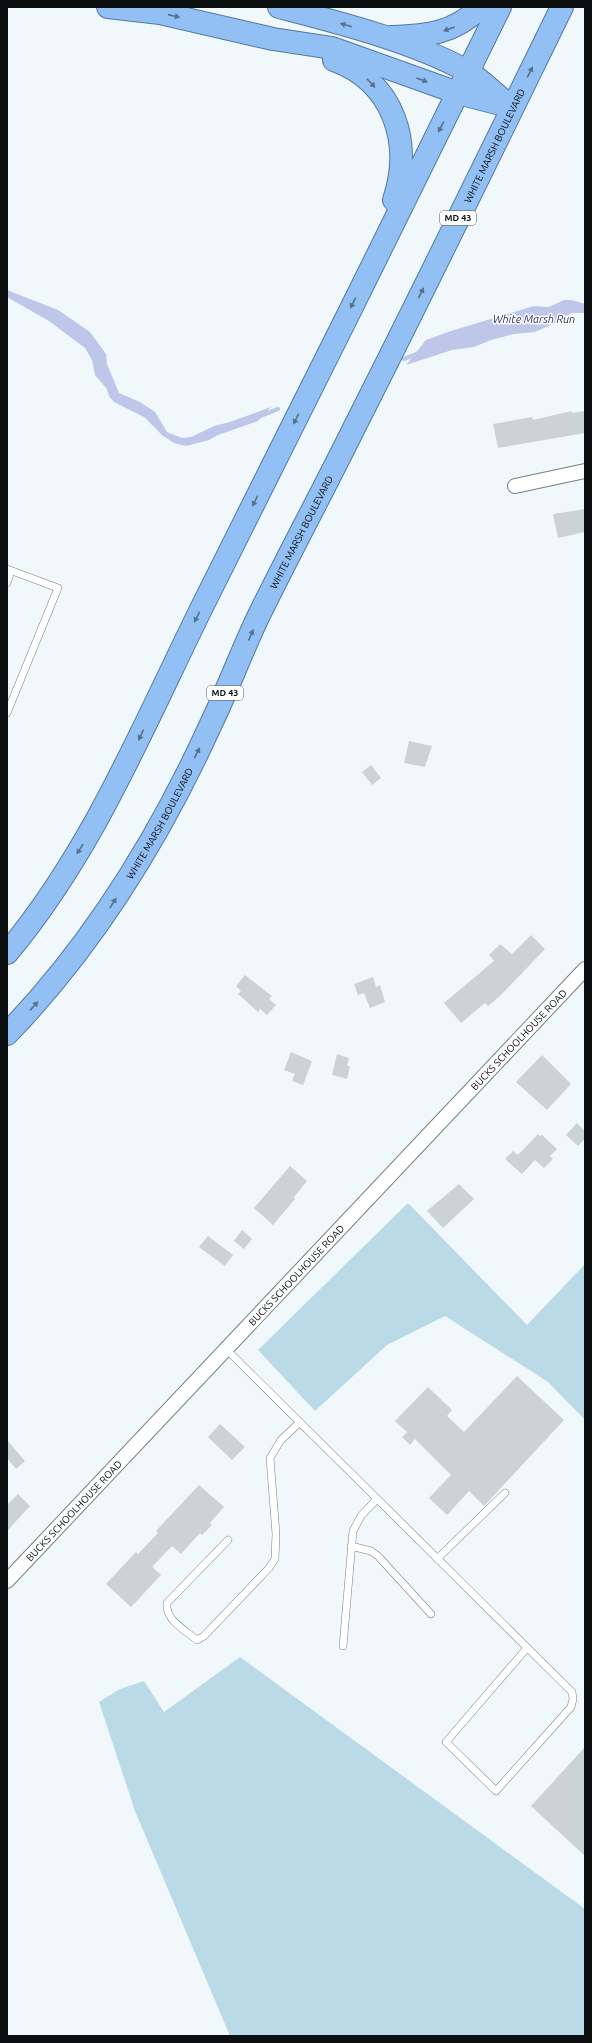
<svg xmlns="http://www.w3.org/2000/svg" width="592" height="2043" font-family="Ubuntu,sans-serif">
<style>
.green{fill:#bbdae8}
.water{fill:#bec6ea}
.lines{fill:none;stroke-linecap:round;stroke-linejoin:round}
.stream{stroke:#bec6ea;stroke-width:4.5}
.building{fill:#ccd3d4}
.service-casing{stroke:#797f82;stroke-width:8}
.minor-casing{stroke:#797f82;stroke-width:16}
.trunk-casing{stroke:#5278a2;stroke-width:24}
.service{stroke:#fff;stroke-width:7}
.minor{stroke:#fff;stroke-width:14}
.trunk{stroke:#92c0f4;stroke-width:22}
.oneway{fill:#56708d}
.labels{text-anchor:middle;stroke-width:3;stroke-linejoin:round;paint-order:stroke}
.shield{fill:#fff;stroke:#555758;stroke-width:1}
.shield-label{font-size:9px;font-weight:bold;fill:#0c0f10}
.street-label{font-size:10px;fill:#0c0f10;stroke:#fff}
.water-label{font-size:11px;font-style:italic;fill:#2a305f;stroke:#fff}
</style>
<rect width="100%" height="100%" fill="#f1f8fb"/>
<!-- green -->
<g class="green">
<path d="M408,1203L527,1325L585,1264V1420L548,1382L445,1316L387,1345L315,1411L258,1350Z"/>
<path d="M240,1657L585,1909V2036H230L135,1811L99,1702L120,1689L144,1681L164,1712Z"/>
</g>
<!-- water -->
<g class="water">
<path d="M7,290L58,310L90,332L106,354L107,364L119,393L140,402L155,412L167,432L182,438L191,437L214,426L230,422L271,407L258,421L218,435L209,440L186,446L174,443L162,435L144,417L114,402L109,396L107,389L95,375L92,360L85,348L49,321L7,297Z"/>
<path d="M564,300H572L585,304V313H571L564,319L535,332L514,334L491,340L474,347L452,350L406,365L426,340L451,331L534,306L549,307Z"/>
</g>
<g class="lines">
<!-- stream -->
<g class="stream">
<path d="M404,359L419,353"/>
<path d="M260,416L278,409"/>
</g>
</g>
<!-- building -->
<g class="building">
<path d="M572,411V413L585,411V433L498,448L493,424L532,417L533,420Z"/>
<path d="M585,509V532L558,538L553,514Z"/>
<path d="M409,741L432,746L425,767L404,763Z"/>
<path d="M371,765L381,778L372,785L362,772Z"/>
<path d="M531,935L545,949L500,996L488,1006L485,1003L461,1023L444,1003L494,961L489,955L500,944L512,954Z"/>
<path d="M245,975L272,996L269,999L276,1005L267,1015L260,1009L258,1012L238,994L241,991L236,986Z"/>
<path d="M373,977L376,987L380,985L385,1002L370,1008L364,993L358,995L354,984Z"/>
<path d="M291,1052L312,1061L303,1085L292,1081L295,1074L284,1070Z"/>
<path d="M337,1054L349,1058L347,1066H350L347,1079L332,1075Z"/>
<path d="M542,1055L571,1084L547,1110L516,1082Z"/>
<path d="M577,1123L585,1131V1139L578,1146L566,1135Z"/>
<path d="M538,1134L540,1136L542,1135L557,1149L550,1156L553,1159L544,1168L535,1160L522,1174L505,1159L513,1151L518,1155Z"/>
<path d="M290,1166L307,1181L294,1197L295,1199L273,1225L254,1208Z"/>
<path d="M459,1184L474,1199L443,1228L427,1211Z"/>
<path d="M242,1230L252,1239L244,1249L234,1241Z"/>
<path d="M208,1236L233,1255L225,1266L199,1247Z"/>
<path d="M517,1376L564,1420L484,1506L469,1491L447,1515L429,1498L451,1475L415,1439L410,1445L402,1437L407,1432L395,1421L428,1387L452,1410L447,1416L464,1432Z"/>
<path d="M220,1424L245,1447L232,1460L208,1437Z"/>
<path d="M7,1440L25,1461L16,1469L7,1458Z"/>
<path d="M199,1485L224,1507L210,1523L212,1525L202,1535L200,1533L181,1554L172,1546L152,1567L161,1575L131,1607L106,1584L136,1552L138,1554L158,1533L156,1531Z"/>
<path d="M18,1494L30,1506L7,1531V1505Z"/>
<path d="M585,1747V1856L531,1806Z"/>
</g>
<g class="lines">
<!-- service casing -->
<g class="service-casing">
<g id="service">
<path d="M7,569L58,588L7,713"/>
<path d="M7,583L11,571"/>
<path d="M227,1350L572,1692L573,1699L571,1707L496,1791L446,1742L527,1648"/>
<path d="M228,1540L167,1603C165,1620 185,1630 197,1640L204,1636L269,1568L275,1559L276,1534L270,1458L281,1440L300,1422"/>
<path d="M351,1546L371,1551L378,1556L431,1614"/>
<path d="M437,1559L505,1493"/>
<path d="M343,1646L353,1531L361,1516L377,1499"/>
</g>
</g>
<!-- minor casing -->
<g class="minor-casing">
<g id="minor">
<path d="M515,486L585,471"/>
<path id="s1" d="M7,1581L585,969"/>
</g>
</g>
<!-- trunk casing -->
<g class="trunk-casing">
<g id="trunk">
<path d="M108,7L160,13L273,39L332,48L458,93L512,107"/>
<path d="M279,7C340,23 412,41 467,71C480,79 493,92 505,102"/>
<path d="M392,37C428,36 454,33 481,7"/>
<path d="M334,60C394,82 413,143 394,200"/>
<path d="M7,953C95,848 145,721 206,599C305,402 403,205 500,7"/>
<path id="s2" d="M7,1034C93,945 159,838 210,726C228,689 242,650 260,613C291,550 325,487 356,424C426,286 494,146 562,7"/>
</g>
</g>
<!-- service -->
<use href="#service" class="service"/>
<!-- minor -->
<use href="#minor" class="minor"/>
<!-- trunk -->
<use href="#trunk" class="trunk"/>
</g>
<!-- one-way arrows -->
<defs><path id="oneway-solid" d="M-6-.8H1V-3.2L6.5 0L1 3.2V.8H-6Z"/></defs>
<g class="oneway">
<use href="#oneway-solid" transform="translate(174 16) rotate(13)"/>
<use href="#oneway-solid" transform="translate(346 25) rotate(-164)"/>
<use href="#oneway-solid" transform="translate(449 29) rotate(160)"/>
<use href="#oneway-solid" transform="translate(530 72) rotate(-63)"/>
<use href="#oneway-solid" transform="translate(422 80) rotate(20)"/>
<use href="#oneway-solid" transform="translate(371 83) rotate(46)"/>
<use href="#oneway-solid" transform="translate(441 127) rotate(117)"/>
<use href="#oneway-solid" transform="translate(421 293) rotate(-64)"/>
<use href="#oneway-solid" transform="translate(353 303) rotate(116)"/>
<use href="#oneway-solid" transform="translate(296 419) rotate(116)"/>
<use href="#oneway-solid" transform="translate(255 501) rotate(117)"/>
<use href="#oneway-solid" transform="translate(197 617) rotate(117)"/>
<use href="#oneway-solid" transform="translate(251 635) rotate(-66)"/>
<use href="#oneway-solid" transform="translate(141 735) rotate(115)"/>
<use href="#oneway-solid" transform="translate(197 753) rotate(-63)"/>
<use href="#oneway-solid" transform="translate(80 849) rotate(122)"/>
<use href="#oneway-solid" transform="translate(113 903) rotate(-58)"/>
<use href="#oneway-solid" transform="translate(34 1006) rotate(-47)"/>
</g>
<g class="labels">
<!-- shield labels -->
<g class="shield">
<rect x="440" y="211" width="36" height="14" rx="3"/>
<rect x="207" y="686" width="36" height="14" rx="3"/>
</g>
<g class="shield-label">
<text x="458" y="221">MD 43</text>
<text x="225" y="696">MD 43</text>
</g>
<!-- street labels -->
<g class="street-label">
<text dy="4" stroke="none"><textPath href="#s2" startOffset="1017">WHITE MARSH BOULEVARD</textPath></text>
<text dy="4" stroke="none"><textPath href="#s2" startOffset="585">WHITE MARSH BOULEVARD</textPath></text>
<text dy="4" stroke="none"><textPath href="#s2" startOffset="261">WHITE MARSH BOULEVARD</textPath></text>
<text dy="4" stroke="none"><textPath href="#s1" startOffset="745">BUCKS SCHOOLHOUSE ROAD</textPath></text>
<text dy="4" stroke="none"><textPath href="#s1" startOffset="421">BUCKS SCHOOLHOUSE ROAD</textPath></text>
<text dy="4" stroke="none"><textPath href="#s1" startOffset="97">BUCKS SCHOOLHOUSE ROAD</textPath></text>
</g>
<!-- water labels -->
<g class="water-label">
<text x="534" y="323">White Marsh Run</text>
</g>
</g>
<!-- border -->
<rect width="592" height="2043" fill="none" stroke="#0c0f10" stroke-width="16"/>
</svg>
